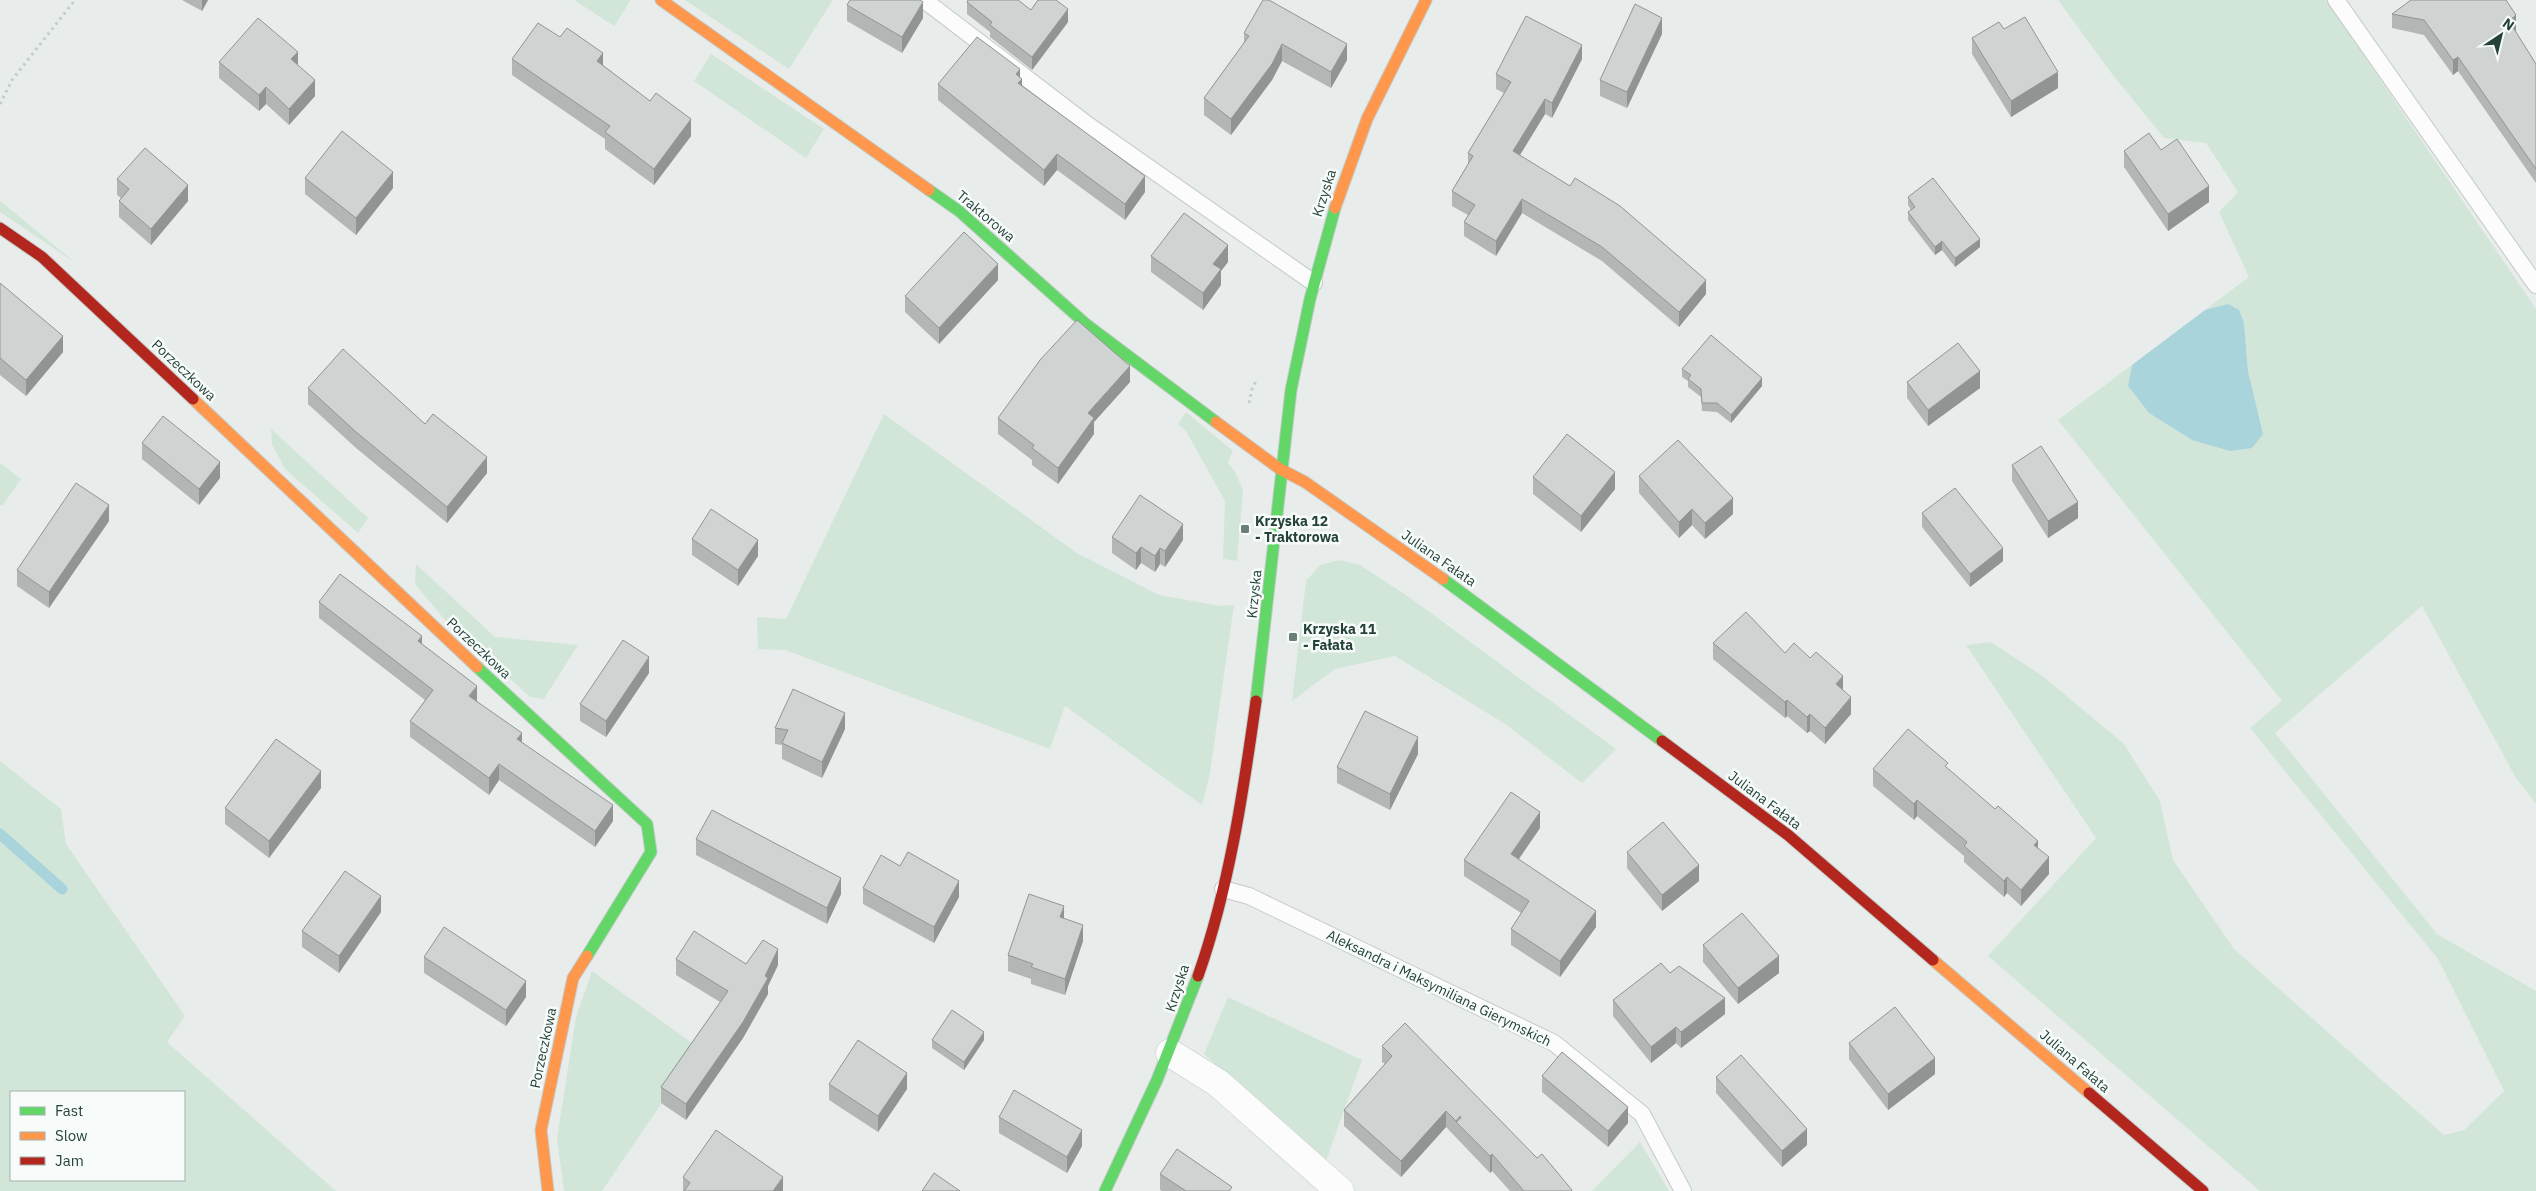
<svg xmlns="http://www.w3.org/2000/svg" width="2536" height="1191" font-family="'IBM Plex Sans',sans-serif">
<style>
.green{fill:#d1e6d8;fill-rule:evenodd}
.water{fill:#a9d4db}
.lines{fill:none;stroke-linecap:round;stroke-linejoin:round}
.stream{stroke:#a9d4db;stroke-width:11}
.lane-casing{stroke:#c5cac8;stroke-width:18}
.street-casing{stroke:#c5cac8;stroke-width:29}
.fast-casing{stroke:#c3cbc8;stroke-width:13}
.slow-casing{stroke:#c3cbc8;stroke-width:13}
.jam-casing{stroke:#c3cbc8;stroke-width:13}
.path{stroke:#c3ccca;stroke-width:3;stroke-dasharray:2.5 4;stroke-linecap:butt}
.lane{stroke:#fcfcfc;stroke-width:16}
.street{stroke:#fcfcfc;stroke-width:28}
.fast{stroke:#63d668;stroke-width:11}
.slow{stroke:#ff974d;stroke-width:11}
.jam{stroke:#b3261e;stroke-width:11}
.wall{fill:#b2b6b5}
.shaded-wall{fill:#919493}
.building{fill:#cfd4d2;stroke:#919493}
.poi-dot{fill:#697e78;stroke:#f7fbf9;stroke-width:2}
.labels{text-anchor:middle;stroke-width:5;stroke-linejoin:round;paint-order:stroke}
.street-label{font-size:14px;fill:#24423a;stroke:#f7fbf9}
.poi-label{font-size:14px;font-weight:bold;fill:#24423a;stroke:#f7fbf9;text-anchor:start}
</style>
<rect width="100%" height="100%" fill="#e8edeb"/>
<!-- green -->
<g class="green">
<path d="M574,0H631L614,26Z"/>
<path d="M685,0H833L789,69Z"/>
<path d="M2058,0H2326L2536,309V804L2516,778L2422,606L2275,733L2437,934L2536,991V1191H2260L1988,956L2096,838L1966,645L1991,642L2044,677L2124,744L2160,801L2173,860L2234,949L2444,1135L2464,1130L2504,1091L2438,959L2250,728L2282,701L2058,420L2132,365L2128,386L2149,413L2192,440L2263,434L2248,371L2244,323L2228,304L2205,310L2249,277L2219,212L2238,192L2206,143L2164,138L2112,74Z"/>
<path d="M711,54L824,129L806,158L694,81Z"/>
<path d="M0,201L77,264L0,212Z"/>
<path d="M1186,412L1233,451L1228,462L1236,474L1243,490L1237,561L1223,559L1225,501L1186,431L1178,424Z"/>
<path d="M884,414L1077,553L1159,595L1221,606L1234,605L1210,773L1202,805L1065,706L1050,749L785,650L758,649L757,617L786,619Z"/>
<path d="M271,429L368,518L358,533L285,469L272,444Z"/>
<path d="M0,463L21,479L2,506L0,505Z"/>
<path d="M1339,560L1360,565L1409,597L1616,749L1582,783L1505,724L1395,656L1335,669L1292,701L1306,581L1320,565Z"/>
<path d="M416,564L495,637L578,645L544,699L530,697L445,620L415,584Z"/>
<path d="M0,761L61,809L66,844L185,1016L167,1042L336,1191H0ZM184,1092V1180H11V1092Z"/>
<path d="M592,971L699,1048L602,1191H564L557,1139L576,1017Z"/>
<path d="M1228,997L1362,1060L1325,1164L1204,1054Z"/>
<path d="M1640,1142L1669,1191H1592Z"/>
</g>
<!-- water -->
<path class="water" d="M2228,304L2239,310L2244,323L2248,371L2263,434L2252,448L2230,451L2192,440L2149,413L2128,386L2132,365L2205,310Z"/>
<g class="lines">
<!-- stream -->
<path class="stream" d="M0,834L62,889"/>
<!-- lane casing -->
<g class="lane-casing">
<g id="lane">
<path d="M924,0L1088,125L1314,283"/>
<path d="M2336,0L2536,285"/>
<path d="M1223,889L1249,896L1554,1043L1642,1114L1683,1191"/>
</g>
</g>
<!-- street casing -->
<g class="street-casing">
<path id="street" d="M1170,1053L1218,1083L1340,1191"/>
</g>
<!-- fast casing -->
<g class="fast-casing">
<g id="fast">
<path d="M929,190L959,211L1087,325L1216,422"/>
<path d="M1443,579L1662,741"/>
<path d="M477,667L647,824L651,852L587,956"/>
<path d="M1256,701L1291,390L1310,299L1335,208"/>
<path d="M1105,1191L1157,1080L1198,976"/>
</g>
</g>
<!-- slow casing -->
<g class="slow-casing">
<g id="slow">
<path d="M661,0L929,190"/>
<path d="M1335,208L1367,119L1426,0"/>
<path d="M193,399L477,667"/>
<path d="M1216,422L1280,469L1305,482L1443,579"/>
<path d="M1933,960L2089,1093"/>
<path d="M548,1191L541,1130L573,978L587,956"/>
</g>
</g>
<!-- jam casing -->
<g class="jam-casing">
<g id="jam">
<path d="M0,228L42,257L193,399"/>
<path d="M1662,741L1788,835L1933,960"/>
<path d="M1198,976C1229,888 1243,794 1256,701"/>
<path d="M2089,1093L2203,1191"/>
</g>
</g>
<!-- path -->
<g class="path">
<path d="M0,104L12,80L75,0"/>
<path d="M1249,403L1252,389L1256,381"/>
</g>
<!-- lane -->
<use href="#lane" class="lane"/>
<!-- street -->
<use href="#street" class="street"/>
<!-- fast -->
<use href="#fast" class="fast"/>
<!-- slow -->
<use href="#slow" class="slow"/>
<!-- jam -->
<use href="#jam" class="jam"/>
</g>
<!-- wall -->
<g class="wall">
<path d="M182,0H208L202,11Z"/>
<path d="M967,2L1031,10L1068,22L1032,70L990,37V32L967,14Z"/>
<path d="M847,5L923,18L902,53L847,21Z"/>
<path d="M2392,14L2516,30L2515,31L2536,64V183L2458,71L2453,75L2424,35L2392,28Z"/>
<path d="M2004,29L2058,88L2011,117L1972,54V38Z"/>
<path d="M1244,33L1347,60L1331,88L1282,61L1272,80L1231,135L1204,115V98L1244,43Z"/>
<path d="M1662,34L1627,108L1600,96V80Z"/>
<path d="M512,59L603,65L691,136L654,185L605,149V139L512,75Z"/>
<path d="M1582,59L1552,118L1545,114L1520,155L1706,294L1679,327L1602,261L1522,213L1496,256L1464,236V222L1468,215L1452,206V191L1468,164V153L1504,93L1496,89V74Z"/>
<path d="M219,62L298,65L315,96L289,125L266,104L259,111L219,78Z"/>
<path d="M1020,77L1022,86L1145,192L1125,220L1057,170L1044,186L938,100V84Z"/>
<path d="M2161,150L2209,202L2168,231L2124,167V151Z"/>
<path d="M305,178L393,188L356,235L305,194Z"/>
<path d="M117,179L188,201L151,245L119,217V201L121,198L117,195Z"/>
<path d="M1908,197L1980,247L1955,267L1942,250L1935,255L1908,220V212L1911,210L1908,205Z"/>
<path d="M1151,256L1228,262L1221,271V285L1203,310L1151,272Z"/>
<path d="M998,280L939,344L905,312V296Z"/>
<path d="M0,283L63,352L26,396L0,375Z"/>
<path d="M1682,369L1762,386L1731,423L1717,412L1702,411L1701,397L1688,387V381L1682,377Z"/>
<path d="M1130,382L1094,422V434L1058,484L1032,465V460L998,434V418Z"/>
<path d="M1907,382L1980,388L1928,426L1907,398Z"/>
<path d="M308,388L425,424L487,473L447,523L356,448L308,404Z"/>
<path d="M142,443L220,478L199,505L142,459Z"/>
<path d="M2012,465L2078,518L2048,538L2012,481Z"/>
<path d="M1639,476L1733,514L1705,539L1692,525L1679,538L1639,493Z"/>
<path d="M1533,477L1615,489L1581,532L1533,494Z"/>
<path d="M1922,513L2003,561L1970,587L1922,527Z"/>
<path d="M109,521L49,608L17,586V570Z"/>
<path d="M1112,537L1183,540L1165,567L1160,564L1155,572L1141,563L1136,570L1112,553Z"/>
<path d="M692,539L758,556L738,586L692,555Z"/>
<path d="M319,602L422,644L477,701L522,742L613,821L595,847L499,780L489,795L410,737V721L425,700L319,618Z"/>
<path d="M1713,643L1785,653L1843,691L1851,714L1825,744L1810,731L1807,733L1787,716L1785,718L1713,659Z"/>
<path d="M649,673L606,737L580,721V704Z"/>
<path d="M775,728L845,729L822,778L782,759V745L775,744Z"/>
<path d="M1418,754L1390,810L1337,783V767Z"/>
<path d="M1873,769H1948L2038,848L2049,874L2021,906L2007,893L2004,897L1964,862V856L1917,816L1914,820L1873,786Z"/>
<path d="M321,788L269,858L225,824V808Z"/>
<path d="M1540,828L1519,859L1596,927L1560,977L1511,945V929L1521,913L1464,876V860Z"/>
<path d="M696,839L841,894L827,924L696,855Z"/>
<path d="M1627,852L1699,881L1662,911L1627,868Z"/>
<path d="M900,866L959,897L934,943L863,904V888Z"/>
<path d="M381,912L339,973L302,947V931Z"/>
<path d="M1064,919L1083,941L1065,995L1031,984V979L1008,971V955Z"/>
<path d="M1703,945L1779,973L1738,1004L1703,962Z"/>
<path d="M424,957L526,997L506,1026L424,973Z"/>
<path d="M676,959L746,964L778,965L768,986V994L743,1038L686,1120L661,1103V1087L720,1002L676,975Z"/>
<path d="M1670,973L1725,1014L1681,1048L1676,1043L1651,1063L1613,1016V1000Z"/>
<path d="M932,1040H984L964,1070L932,1048Z"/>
<path d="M1849,1043L1935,1074L1888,1110L1849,1059Z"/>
<path d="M1382,1046L1537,1158L1572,1191H1510L1492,1171L1490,1173L1446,1127L1401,1177L1344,1126V1110L1385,1064L1382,1062Z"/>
<path d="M1542,1076L1628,1123L1608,1147L1542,1092Z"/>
<path d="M1716,1077L1807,1145L1782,1167L1716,1093Z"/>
<path d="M829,1084L907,1089L878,1132L829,1100Z"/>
<path d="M999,1117L1082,1146L1067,1173L999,1133Z"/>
<path d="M1160,1174L1232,1191H1162L1160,1190Z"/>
<path d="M683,1177L783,1191H683Z"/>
</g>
<!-- shaded-wall -->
<g class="shaded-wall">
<path d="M202,0H208L202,11Z"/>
<path d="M923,2V18L902,53V37Z"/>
<path d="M1068,9V22L1032,70V57Z"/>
<path d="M2516,15V30L2509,36V21Z"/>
<path d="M1662,18V34L1627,108V92Z"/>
<path d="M1282,44V61L1272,80L1231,135V119Z"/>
<path d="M1347,44V60L1331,88V72Z"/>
<path d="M1582,45V59L1552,118V103Z"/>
<path d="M298,52V68L291,59Z"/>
<path d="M603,53V69L597,61Z"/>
<path d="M2458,57V71L2453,75V60Z"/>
<path d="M1020,69V82L1022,79V95L1016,74Z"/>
<path d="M2058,72V88L2011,117V101Z"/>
<path d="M315,80V96L289,125V109Z"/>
<path d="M266,87V104L259,111V95Z"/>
<path d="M1545,99V114L1513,166V151Z"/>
<path d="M691,119V136L654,185V169Z"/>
<path d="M1057,154V170L1044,186V170Z"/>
<path d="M393,172V188L356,235V218Z"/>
<path d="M1145,176V192L1125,220V204Z"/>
<path d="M188,185V201L151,245V229Z"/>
<path d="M2209,186V202L2168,231V214Z"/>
<path d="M1522,199V213L1496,256V241Z"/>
<path d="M1980,239V247L1955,267V258Z"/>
<path d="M1942,241V250L1935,255V247Z"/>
<path d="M1228,245V262L1221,271V285L1203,310V293L1213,264Z"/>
<path d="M998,264V280L939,344V328Z"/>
<path d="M1706,280V294L1679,327V312Z"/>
<path d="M63,336V352L26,396V380Z"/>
<path d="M1130,366V382L1094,422V434L1058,484V468L1088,413Z"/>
<path d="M1980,371V388L1928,426V410Z"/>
<path d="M1762,378V386L1731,423V415Z"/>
<path d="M487,457V473L447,523V507Z"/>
<path d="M220,462V478L199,505V489Z"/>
<path d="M1615,472V489L1581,532V516Z"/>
<path d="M1733,498V514L1705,539V523Z"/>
<path d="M2078,502V518L2048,538V521Z"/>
<path d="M109,505V521L49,608V592Z"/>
<path d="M1692,509V525L1679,538V522Z"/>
<path d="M1183,524V540L1165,567V551Z"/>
<path d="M758,540V556L738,586V570Z"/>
<path d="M1141,547V563L1136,570V553Z"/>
<path d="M1160,548V564L1155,572V556Z"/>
<path d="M2003,548V561L1970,587V574Z"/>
<path d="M422,636V652L418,641Z"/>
<path d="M649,657V673L606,737V721Z"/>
<path d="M1843,676V692L1836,684Z"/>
<path d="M477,686V702L469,696Z"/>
<path d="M1851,697V714L1825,744V728Z"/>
<path d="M1787,700V716L1785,718V702Z"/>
<path d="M845,713V729L822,778V762Z"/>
<path d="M1810,714V731L1807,733V717Z"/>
<path d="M522,733V750L517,739Z"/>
<path d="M1418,737V754L1390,810V794Z"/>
<path d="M499,764V780L489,795V778Z"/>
<path d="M321,771V788L269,858V841Z"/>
<path d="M1917,800V816L1914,820V804Z"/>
<path d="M613,805V821L595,847V831Z"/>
<path d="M1540,812V828L1511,870V854Z"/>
<path d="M2038,841V857L2034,845Z"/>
<path d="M2049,857V874L2021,906V890Z"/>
<path d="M1699,865V881L1662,911V895Z"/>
<path d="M2007,877V893L2004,897V881Z"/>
<path d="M841,878V894L827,924V908Z"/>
<path d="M959,881V897L934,943V927Z"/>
<path d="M381,896V912L339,973V956Z"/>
<path d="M1064,906V922L1060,917Z"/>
<path d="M1596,911V927L1560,977V961Z"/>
<path d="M1083,925V941L1065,995V979Z"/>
<path d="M778,949V965L768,986V994L743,1038L686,1120V1104L765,976Z"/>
<path d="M1779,956V973L1738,1004V988Z"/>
<path d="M526,981V997L506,1026V1010Z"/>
<path d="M1725,998V1014L1681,1048V1032Z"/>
<path d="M1676,1027V1043L1651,1063V1047Z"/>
<path d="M984,1032V1040L964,1070V1062Z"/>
<path d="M1935,1058V1074L1888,1110V1094Z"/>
<path d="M907,1073V1089L878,1132V1116Z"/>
<path d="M1628,1107V1123L1608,1147V1131Z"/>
<path d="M1446,1111V1127L1401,1177V1161Z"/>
<path d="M1807,1129V1145L1782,1167V1151Z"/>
<path d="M1082,1130V1146L1067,1173V1157Z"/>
<path d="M1492,1154V1171L1490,1173V1156Z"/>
<path d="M783,1177V1191H773Z"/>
</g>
<!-- building -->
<g class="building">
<path d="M850,0H920L923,2L902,37L847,5Z"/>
<path d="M968,0H1018L1031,10L1038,0H1056L1068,9L1032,57L990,25L992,22L967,2Z"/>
<path d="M1263,0H1269L1347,44L1331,72L1282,44L1272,64L1231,119L1204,98L1249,36L1244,33Z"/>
<path d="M2411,0H2506L2516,15L2509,21L2536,64V169L2458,57L2453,60L2424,20L2392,14Z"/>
<path d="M1635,4L1662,18L1627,92L1600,80Z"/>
<path d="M1526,16L1582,45L1552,103L1545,99L1513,151L1570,186L1575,178L1620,206L1706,280L1679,312L1602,247L1522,199L1496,241L1464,222L1475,205L1452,191L1473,156L1468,153L1511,82L1496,74Z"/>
<path d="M2025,17L2058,72L2011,101L1972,38L1999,22L2004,29Z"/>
<path d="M258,18L298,52L291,59L315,80L289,109L266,87L259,95L219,62Z"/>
<path d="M538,23L560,37L567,28L603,53L597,61L650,101L656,93L691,119L654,169L605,132L610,126L512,59Z"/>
<path d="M977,37L1020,69L1016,74L1022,79L1018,83L1145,176L1125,204L1057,154L1044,170L938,84Z"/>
<path d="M342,131L393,172L356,218L305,178Z"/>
<path d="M2149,133L2161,150L2177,139L2209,186L2168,214L2124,151Z"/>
<path d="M145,148L188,185L151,229L119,201L129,189L117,179Z"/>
<path d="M1933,178L1980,239L1955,258L1942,241L1935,247L1908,212L1915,207L1908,197Z"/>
<path d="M1184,213L1228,245L1213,264L1221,269L1203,293L1151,256Z"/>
<path d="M964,232L998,264L939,328L905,296Z"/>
<path d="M0,283L63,336L26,380L0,358Z"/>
<path d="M1077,320L1130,366L1088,413L1094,418L1058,468L1032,448L1034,445L998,418L1040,360Z"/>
<path d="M1711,335L1762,378L1731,415L1717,403H1702L1701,389L1688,379L1691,375L1682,369Z"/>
<path d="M1958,343L1980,371L1928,410L1907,382Z"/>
<path d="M343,349L425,424L433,414L487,457L447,507L356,432L308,388Z"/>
<path d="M163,416L220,462L199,489L142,443Z"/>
<path d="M1567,434L1615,472L1581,516L1533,477Z"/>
<path d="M1678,440L1733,498L1705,523L1692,509L1679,522L1639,476Z"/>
<path d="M2041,446L2078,502L2048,521L2012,465Z"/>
<path d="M76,483L109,505L49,592L17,570Z"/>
<path d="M1955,488L2003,548L1970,574L1922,513Z"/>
<path d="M1140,495L1183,524L1165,551L1160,548L1155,556L1141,547L1136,553L1112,537Z"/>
<path d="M711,509L758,540L738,570L692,539Z"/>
<path d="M340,574L422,636L418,641L477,686L469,696L522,733L517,739L613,805L595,831L499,764L489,778L410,721L433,690L319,602Z"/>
<path d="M1746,612L1785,653L1794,643L1810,658L1816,652L1843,676L1836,684L1851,697L1825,728L1810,714L1807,717L1787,700L1785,702L1713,643Z"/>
<path d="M623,640L649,657L606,721L580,704Z"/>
<path d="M793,689L845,713L822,762L782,743L788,730L775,728Z"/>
<path d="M1365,711L1418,737L1390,794L1337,767Z"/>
<path d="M1908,729L1948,763L1945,766L1995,809L1998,806L2038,841L2034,845L2049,857L2021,890L2007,877L2004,881L1964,846L1967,842L1917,800L1914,804L1873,769Z"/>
<path d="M276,739L321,771L269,841L225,808Z"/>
<path d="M1511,792L1540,812L1511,854L1596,911L1560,961L1511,929L1529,901L1464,860Z"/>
<path d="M712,810L841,878L827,908L696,839Z"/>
<path d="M1663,822L1699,865L1662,895L1627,852Z"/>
<path d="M908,852L959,881L934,927L863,888L881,855L900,866Z"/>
<path d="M345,871L381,896L339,956L302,931Z"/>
<path d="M1029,894L1064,906L1060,917L1083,925L1065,979L1031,967L1033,964L1008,955Z"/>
<path d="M1742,913L1779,956L1738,988L1703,945Z"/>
<path d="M444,927L526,981L506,1010L424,957Z"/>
<path d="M694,931L746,964L763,940L778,949L765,976L768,978L743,1022L686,1104L661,1087L728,991L676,959Z"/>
<path d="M1661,963L1670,973L1679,966L1725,998L1681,1032L1676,1027L1651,1047L1613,1000Z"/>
<path d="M1895,1007L1935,1058L1888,1094L1849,1043Z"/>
<path d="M952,1010L984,1032L964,1062L932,1040Z"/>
<path d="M1405,1023L1537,1158L1542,1154L1572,1190L1571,1191H1524L1492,1154L1490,1156L1456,1122L1461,1118L1460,1116L1456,1121L1446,1111L1401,1161L1344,1110L1392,1056L1382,1046Z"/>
<path d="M858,1040L907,1073L878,1116L829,1084Z"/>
<path d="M1562,1052L1628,1107L1608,1131L1542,1076Z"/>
<path d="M1741,1055L1807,1129L1782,1151L1716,1077Z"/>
<path d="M1014,1090L1082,1130L1067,1157L999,1117Z"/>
<path d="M716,1130L783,1177L773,1191H684L690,1183L683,1177Z"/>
<path d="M1177,1149L1232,1187L1229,1191H1186L1160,1174Z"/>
<path d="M934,1173L960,1191H922Z"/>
</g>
<!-- markers -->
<g class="poi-dot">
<rect x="1240" y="524" width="10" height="10" rx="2.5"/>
<rect x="1288" y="632" width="10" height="10" rx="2.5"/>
</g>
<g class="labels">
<!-- street labels -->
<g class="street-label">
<text transform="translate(1324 193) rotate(-72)" y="5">Krzyska</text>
<text transform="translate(986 216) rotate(40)" y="5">Traktorowa</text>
<text transform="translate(184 370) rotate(43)" y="5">Porzeczkowa</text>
<text transform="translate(1439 558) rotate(35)" y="5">Juliana Fałata</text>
<text transform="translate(1254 594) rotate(-84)" y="5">Krzyska</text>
<text transform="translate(479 648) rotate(43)" y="5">Porzeczkowa</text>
<text transform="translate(1765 800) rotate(37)" y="5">Juliana Fałata</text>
<text transform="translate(1177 988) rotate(-72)" y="5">Krzyska</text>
<text transform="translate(1439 988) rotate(26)" y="5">Aleksandra i Maksymiliana Gierymskich</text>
<text transform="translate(543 1048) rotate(-78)" y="5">Porzeczkowa</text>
<text transform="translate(2075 1061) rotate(41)" y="5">Juliana Fałata</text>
</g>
<!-- poi labels -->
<g class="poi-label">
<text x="1255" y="526">Krzyska 12<tspan x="1255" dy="16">- Traktorowa</tspan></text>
<text x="1303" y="634">Krzyska 11<tspan x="1303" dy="16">- Fałata</tspan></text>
</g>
</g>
<!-- legend -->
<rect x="10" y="1091" width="175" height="90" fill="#f7fbf9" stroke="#a3b1ad"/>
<rect x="20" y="1107" width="25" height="8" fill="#63d668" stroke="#a3b1ad"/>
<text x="55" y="1116" font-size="15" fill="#24423a">Fast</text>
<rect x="20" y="1132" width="25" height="8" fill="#ff974d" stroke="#a3b1ad"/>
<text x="55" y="1141" font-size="15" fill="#24423a">Slow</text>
<rect x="20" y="1157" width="25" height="8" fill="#b3261e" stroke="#a3b1ad"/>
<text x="55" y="1166" font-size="15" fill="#24423a">Jam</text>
<!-- north arrow -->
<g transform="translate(2501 35) rotate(35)" stroke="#f7fbf9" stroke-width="4" paint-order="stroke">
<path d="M0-4L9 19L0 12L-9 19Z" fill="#24423a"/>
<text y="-8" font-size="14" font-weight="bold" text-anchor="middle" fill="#24423a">N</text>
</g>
</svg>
